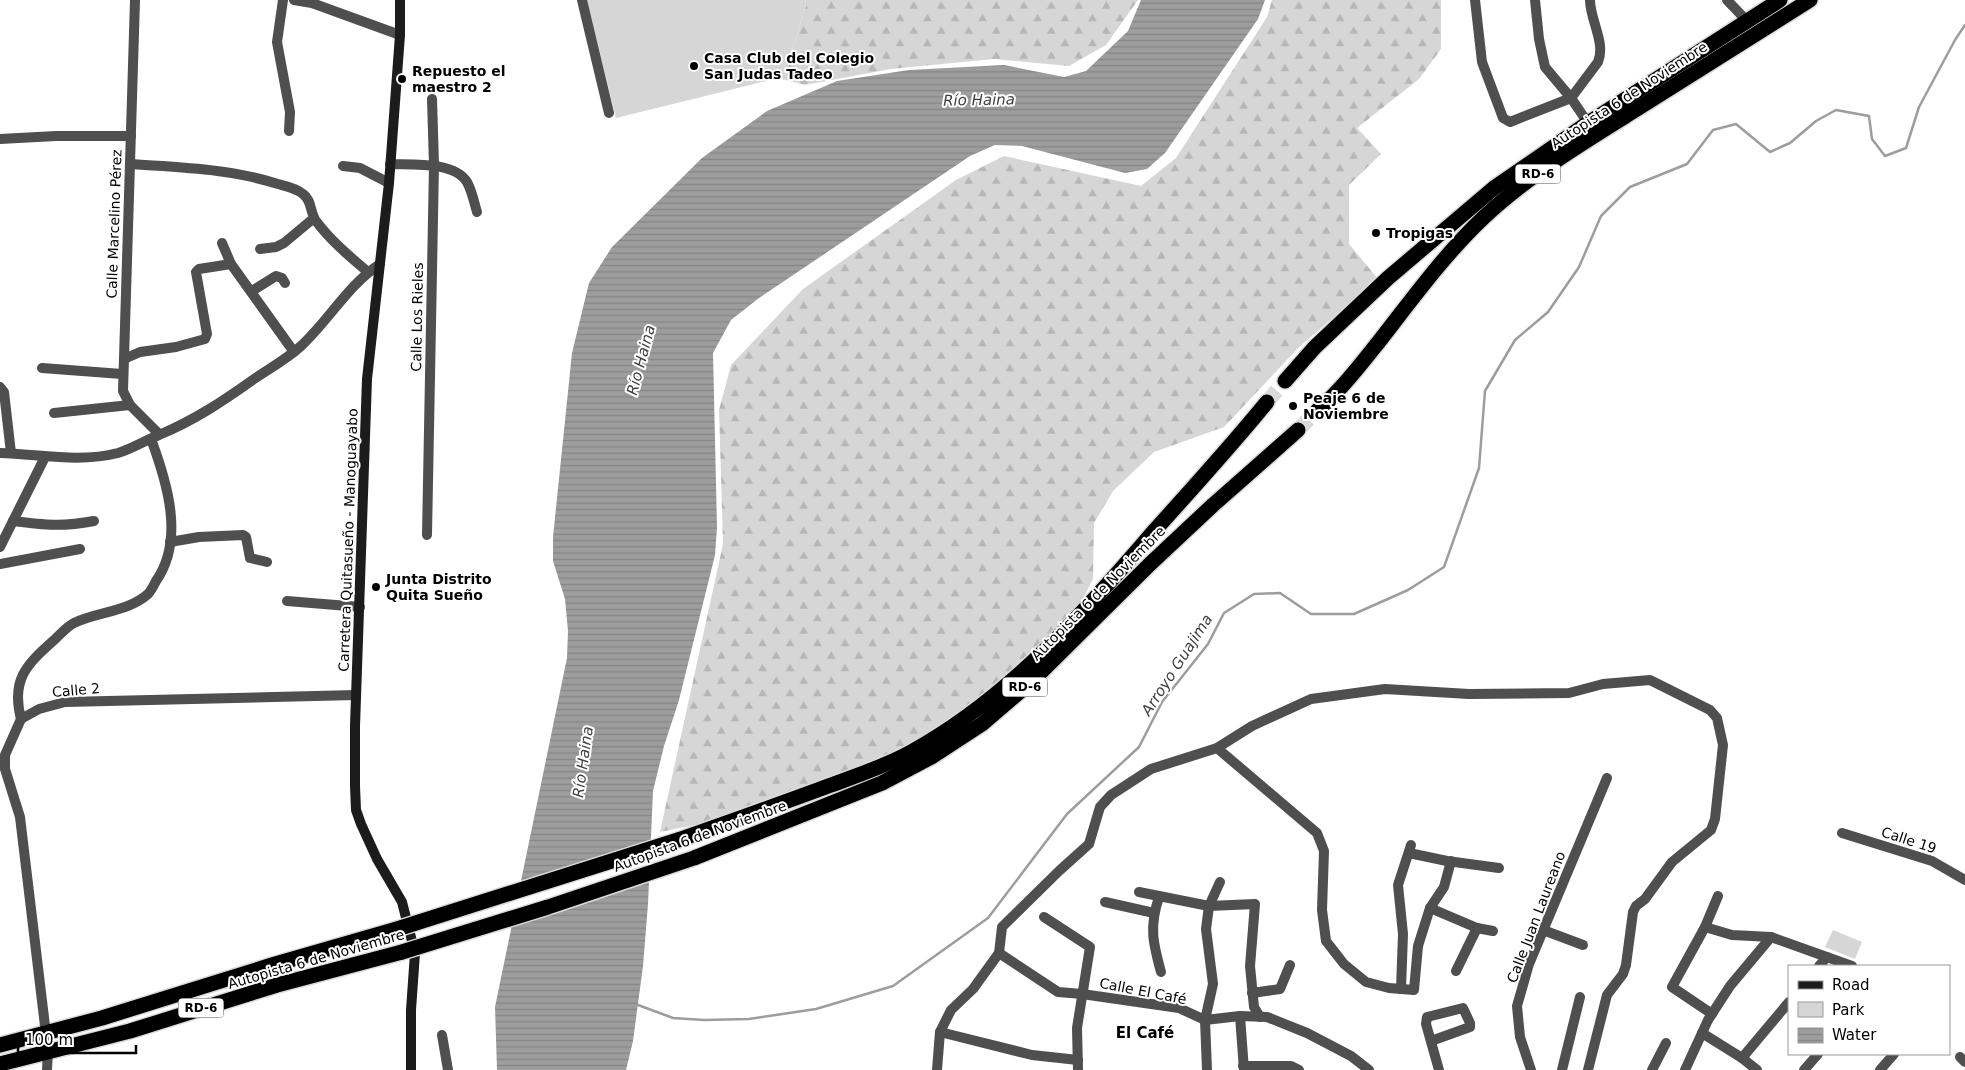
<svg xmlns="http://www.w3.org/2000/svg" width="1965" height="1070" font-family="'DejaVu Sans',sans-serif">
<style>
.forest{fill:url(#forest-firs)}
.park{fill:#d6d6d6}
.water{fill:url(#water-rules)}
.pier{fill:#fff}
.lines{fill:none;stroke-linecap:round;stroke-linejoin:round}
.stream{stroke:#9d9d9d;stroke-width:2.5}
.highway-tunnel{stroke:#d9d9d9;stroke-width:15;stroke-dasharray:15 8;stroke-linecap:butt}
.highway-casing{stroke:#dbdbdb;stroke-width:18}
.street{stroke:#4f4f4f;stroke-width:10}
.secondary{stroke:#1c1c1c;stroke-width:10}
.highway{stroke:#000;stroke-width:15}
.highway-bridge-casing{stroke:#dbdbdb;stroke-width:18;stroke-linecap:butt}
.highway-bridge{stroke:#000;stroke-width:15}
.poi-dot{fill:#000;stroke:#fff;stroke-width:2}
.labels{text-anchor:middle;stroke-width:4;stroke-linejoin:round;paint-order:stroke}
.shield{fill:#fff;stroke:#4c4c4c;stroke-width:1}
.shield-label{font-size:12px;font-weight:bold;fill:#000}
.poi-label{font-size:14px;font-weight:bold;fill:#000;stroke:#fff;text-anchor:start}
.street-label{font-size:14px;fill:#000;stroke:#fff}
.water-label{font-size:15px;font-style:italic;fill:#3e3e3e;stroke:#fff}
.neighbourhood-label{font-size:15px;font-weight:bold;fill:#000;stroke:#fff}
</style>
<defs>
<pattern id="forest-firs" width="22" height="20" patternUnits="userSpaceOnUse" patternTransform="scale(1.25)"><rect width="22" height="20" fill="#d6d6d6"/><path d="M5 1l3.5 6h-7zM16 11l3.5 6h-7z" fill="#b6b6b6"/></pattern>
<pattern id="water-rules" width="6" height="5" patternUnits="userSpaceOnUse" patternTransform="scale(1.25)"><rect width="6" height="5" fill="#9d9d9d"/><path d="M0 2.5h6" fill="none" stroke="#858585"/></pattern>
</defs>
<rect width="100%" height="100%" fill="#fff"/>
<!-- forest -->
<g class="forest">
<path d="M805,0H1138L1106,45L1069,66L994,59L891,69L805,85L778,78L791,54L806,5Z"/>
<path d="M1272,0H1441V49L1419,79L1357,128L1381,154L1349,185V244L1378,279L1298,348L1224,427L1154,452L1113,491L1094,523L1093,579L1076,612L1011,675L947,724L868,766L699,824L660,832L723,544L719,410L731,365L803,289L956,180L1004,156L1141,186L1176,158L1267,17Z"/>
</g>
<!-- park -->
<g class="park">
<path d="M587,0H805L806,5L791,54L778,78L616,118Z"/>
<path d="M1833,930L1862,942L1855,959L1825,947Z"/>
</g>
<!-- water -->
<path class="water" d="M1141,0H1265L1258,19L1165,153L1147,169L1125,173L1022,146L995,145L970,156L759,298L731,320L713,353L717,527L715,555L679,700L664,746L653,791L648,904L643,966L633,1041L626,1070H497L495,1007L567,658L568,631L565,599L553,561V537L572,353L589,283L612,247L702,158L767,111L837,81L909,70L1004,65L1064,77L1086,71L1128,31Z"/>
<!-- pier -->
<path class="pier" d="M653,842L652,879L509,924L517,884Z"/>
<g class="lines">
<!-- stream -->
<path class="stream" d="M638,1005L673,1018L704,1020L749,1019L816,1009L893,986L988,918L1067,814L1139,747L1162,702L1208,644L1224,613L1254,594L1280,593L1311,614H1354L1408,590L1444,567L1479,468L1485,391L1515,340L1548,312L1579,267L1601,216L1630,187L1687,164L1713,130L1736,124L1770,152L1790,143L1816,121L1836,110L1869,116L1872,139L1885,156L1906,148L1919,107L1955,40L1965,25"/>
<!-- highway-tunnel -->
<g class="highway-tunnel">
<path d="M1267,402L1285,381"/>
<path d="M1298,430L1318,410"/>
</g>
<!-- highway casing -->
<g class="highway-casing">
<g id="highway">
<path d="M1285,381L1315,347L1388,278L1494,188L1588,123L1780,0"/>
<path d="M1318,410C1342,389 1361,364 1381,339C1413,298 1445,254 1483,218C1529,175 1584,142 1637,109C1695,72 1753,36 1810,0"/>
<path d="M678,840C729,822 780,804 831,785C858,775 886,766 911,752C1008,699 1084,613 1155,530C1193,488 1231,446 1267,402"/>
<path d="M694,858L882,783L933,756L982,724L1030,683L1150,564L1213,505L1298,430"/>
<path d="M0,1045L102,1018L272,965L397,929"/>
<path d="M0,1064L130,1031L277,985L402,952"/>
</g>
</g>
<!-- street -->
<g class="street">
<path d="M135,0L123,391L130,405L159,434"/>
<path d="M283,0L277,42L290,112L289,131"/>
<path d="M294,0L312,3L400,35"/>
<path d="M582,0L609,113"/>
<path d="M1475,0L1482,62L1503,118L1510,122L1571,98L1598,62C1606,43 1590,20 1590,0"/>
<path d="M1535,0L1539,39L1545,67L1571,98L1588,123"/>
<path d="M1727,0L1747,21"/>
<path d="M0,139L56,136H131"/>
<path d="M130,164C180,167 231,169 278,184C286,186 296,188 303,194C312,200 310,213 316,221C331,241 349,256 368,272"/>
<path d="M390,164C411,165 454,161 467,182C472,191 474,202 477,212"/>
<path d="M343,166L360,168L389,183"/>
<path d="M222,243L231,264L294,352"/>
<path d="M260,249L276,247L284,243L314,218"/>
<path d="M252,291L276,276L282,278L285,283"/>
<path d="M124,359L140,352L176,347L205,339L207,334L196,272L199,269L231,264"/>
<path d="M42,368L122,374"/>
<path d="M0,387L4,392L11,453"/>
<path d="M54,413L130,405"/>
<path d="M0,453C39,454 79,463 118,453C132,449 146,440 159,435C195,420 223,401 254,379C270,368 287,359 301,346C329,320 348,285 380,264"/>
<path d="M13,521C45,525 62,527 94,521"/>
<path d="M427,535L434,165L432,99"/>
<path d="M170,542L199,537L243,535L246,537L250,558L267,562"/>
<path d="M0,547L45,457"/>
<path d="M0,564L80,549"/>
<path d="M287,601L360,607"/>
<path d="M21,719C11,680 26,665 53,641C60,635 66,627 74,623C96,612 128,612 148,594C151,591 154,585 156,581C185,540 167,482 151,439"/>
<path d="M1217,748L1317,833L1324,851L1322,910L1326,941L1344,964L1366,982L1389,988L1414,990L1418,946L1430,908L1444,887L1451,861"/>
<path d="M1842,833L1932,861L1965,880"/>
<path d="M1409,853L1447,861L1499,868"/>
<path d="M1139,892L1209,906L1255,904L1250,966L1254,1007L1260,1017"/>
<path d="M1159,897C1149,927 1153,943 1161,972"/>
<path d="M1105,902L1154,913"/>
<path d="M1430,908L1477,928L1493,931"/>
<path d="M1044,917L1090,947L1077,1028L1078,1070"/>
<path d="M1705,927L1732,935L1771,937L1852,966"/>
<path d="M1543,930L1583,945"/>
<path d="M999,953L1058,992L1082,994L1179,1008L1205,1020L1240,1016L1267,1017L1307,1033L1351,1056L1369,1070"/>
<path d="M1819,966L1827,957"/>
<path d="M1456,971L1477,928"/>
<path d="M1401,989L1403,934L1398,885L1411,845"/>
<path d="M1252,993L1280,989L1290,965"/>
<path d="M1712,1014L1672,987L1705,927L1718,896"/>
<path d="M1240,1016L1244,1070"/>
<path d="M940,1032L1032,1055L1078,1060"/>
<path d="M1702,1033L1742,1058L1757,1070"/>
<path d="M442,1035L448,1070"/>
<path d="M1431,1041L1470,1027V1023L1463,1008L1427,1017L1426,1024L1439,1070"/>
<path d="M1960,1057L1965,1062"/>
<path d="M1742,1058L1789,1002"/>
<path d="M1243,1066H1291L1299,1070"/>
<path d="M47,1070L48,1051L20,817L5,769V755L21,719L39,709L65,702L356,695"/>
<path d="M937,1070L940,1032L951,1010L973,989L999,953L1002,927L1059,871L1089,844L1100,807L1111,795L1151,769L1217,748L1252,726L1311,699L1385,689L1469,694L1569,693L1603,684L1650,680L1710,710L1717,718L1723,745L1715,819L1711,830L1672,862L1645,899L1636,906L1633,912L1626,965L1623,974L1607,995L1588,1070"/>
<path d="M1207,1070L1205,1020L1213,984L1206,929L1209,906L1220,882"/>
<path d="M1531,1070L1520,1037L1517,1006L1529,964L1607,778"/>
<path d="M1562,1070L1580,997"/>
<path d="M1652,1070L1666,1043"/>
<path d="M1685,1070L1708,1020L1730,986L1771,937"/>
<path d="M1804,1070L1818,1054"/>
<path d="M1880,1070L1894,1054"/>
</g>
<!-- secondary -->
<path class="secondary" d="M400,0V35L389,183L367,379L355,726V786L356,810L361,824L377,859L402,902L415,953L411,1010V1070"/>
<!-- highway -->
<use href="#highway" class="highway"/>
<!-- highway-bridge casing -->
<g class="highway-bridge-casing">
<g id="highway-bridge">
<path d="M397,929L678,840"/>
<path d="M402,952L548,907L694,858"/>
</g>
</g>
<!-- highway-bridge -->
<use href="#highway-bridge" class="highway-bridge"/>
</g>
<!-- markers -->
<g class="poi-dot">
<circle cx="694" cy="66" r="5"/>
<circle cx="402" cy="79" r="5"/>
<circle cx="1376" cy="233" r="5"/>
<circle cx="1293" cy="406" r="5"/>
<circle cx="376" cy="587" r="5"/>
</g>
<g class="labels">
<!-- shield labels -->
<g class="shield">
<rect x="1515.5" y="164.5" width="45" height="19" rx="4"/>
<rect x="1002.5" y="677.5" width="45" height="19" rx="4"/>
<rect x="178.5" y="998.5" width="45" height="19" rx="4"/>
</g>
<g class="shield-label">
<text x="1538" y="178">RD-6</text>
<text x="1025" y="691">RD-6</text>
<text x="201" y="1012">RD-6</text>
</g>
<!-- poi labels -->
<g class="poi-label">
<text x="704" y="63">Casa Club del Colegio<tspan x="704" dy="16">San Judas Tadeo</tspan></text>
<text x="412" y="76">Repuesto el<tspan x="412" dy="16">maestro 2</tspan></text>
<text x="1386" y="238">Tropigas</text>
<text x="1303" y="403">Peaje 6 de<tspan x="1303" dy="16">Noviembre</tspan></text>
<text x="386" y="584">Junta Distrito<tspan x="386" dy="16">Quita Sueño</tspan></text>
</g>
<!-- street labels -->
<g class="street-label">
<text transform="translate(1629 95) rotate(-33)" y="5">Autopista 6 de Noviembre</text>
<text transform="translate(114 224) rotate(-88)" y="5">Calle Marcelino Pérez</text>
<text transform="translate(417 317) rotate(-89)" y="5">Calle Los Rieles</text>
<text transform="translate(348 540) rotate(-88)" y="5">Carretera Quitasueño - Manoguayabo</text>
<text transform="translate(1098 593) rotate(-45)" y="5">Autopista 6 de Noviembre</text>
<text transform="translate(76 690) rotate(-5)" y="5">Calle 2</text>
<text transform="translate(700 836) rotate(-20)" y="5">Autopista 6 de Noviembre</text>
<text transform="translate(1909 840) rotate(18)" y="5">Calle 19</text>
<text transform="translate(1536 917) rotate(-69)" y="5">Calle Juan Laureano</text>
<text transform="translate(316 959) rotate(-16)" y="5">Autopista 6 de Noviembre</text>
<text transform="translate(1143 991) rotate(11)" y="5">Calle El Café</text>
</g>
<!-- water labels -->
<g class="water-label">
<text transform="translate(979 100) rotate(-1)" y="5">Río Haina</text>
<text transform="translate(641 360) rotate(-75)" y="5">Río Haina</text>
<text transform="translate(1177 665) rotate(-57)" y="5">Arroyo Guajima</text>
<text transform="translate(583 762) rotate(-82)" y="5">Río Haina</text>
</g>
<!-- neighbourhood labels -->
<g class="neighbourhood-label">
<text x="1145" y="1038">El Café</text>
</g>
</g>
<!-- legend -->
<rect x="1788" y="965" width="162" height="90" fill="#ffffff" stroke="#999999"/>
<rect x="1798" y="981" width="25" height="8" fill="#1c1c1c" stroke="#999999"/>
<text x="1832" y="990" font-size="15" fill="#000000">Road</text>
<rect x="1798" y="1002" width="25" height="15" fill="#d6d6d6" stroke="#999999"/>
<text x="1832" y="1015" font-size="15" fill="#000000">Park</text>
<rect x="1798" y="1028" width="25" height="15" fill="url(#water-rules)" stroke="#999999"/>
<text x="1832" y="1040" font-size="15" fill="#000000">Water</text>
<!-- scale -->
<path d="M18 1045v8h118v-8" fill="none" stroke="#000000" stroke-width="2.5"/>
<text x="25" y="1045" font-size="15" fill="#000000" stroke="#ffffff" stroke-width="4" paint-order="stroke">100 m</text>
</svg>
